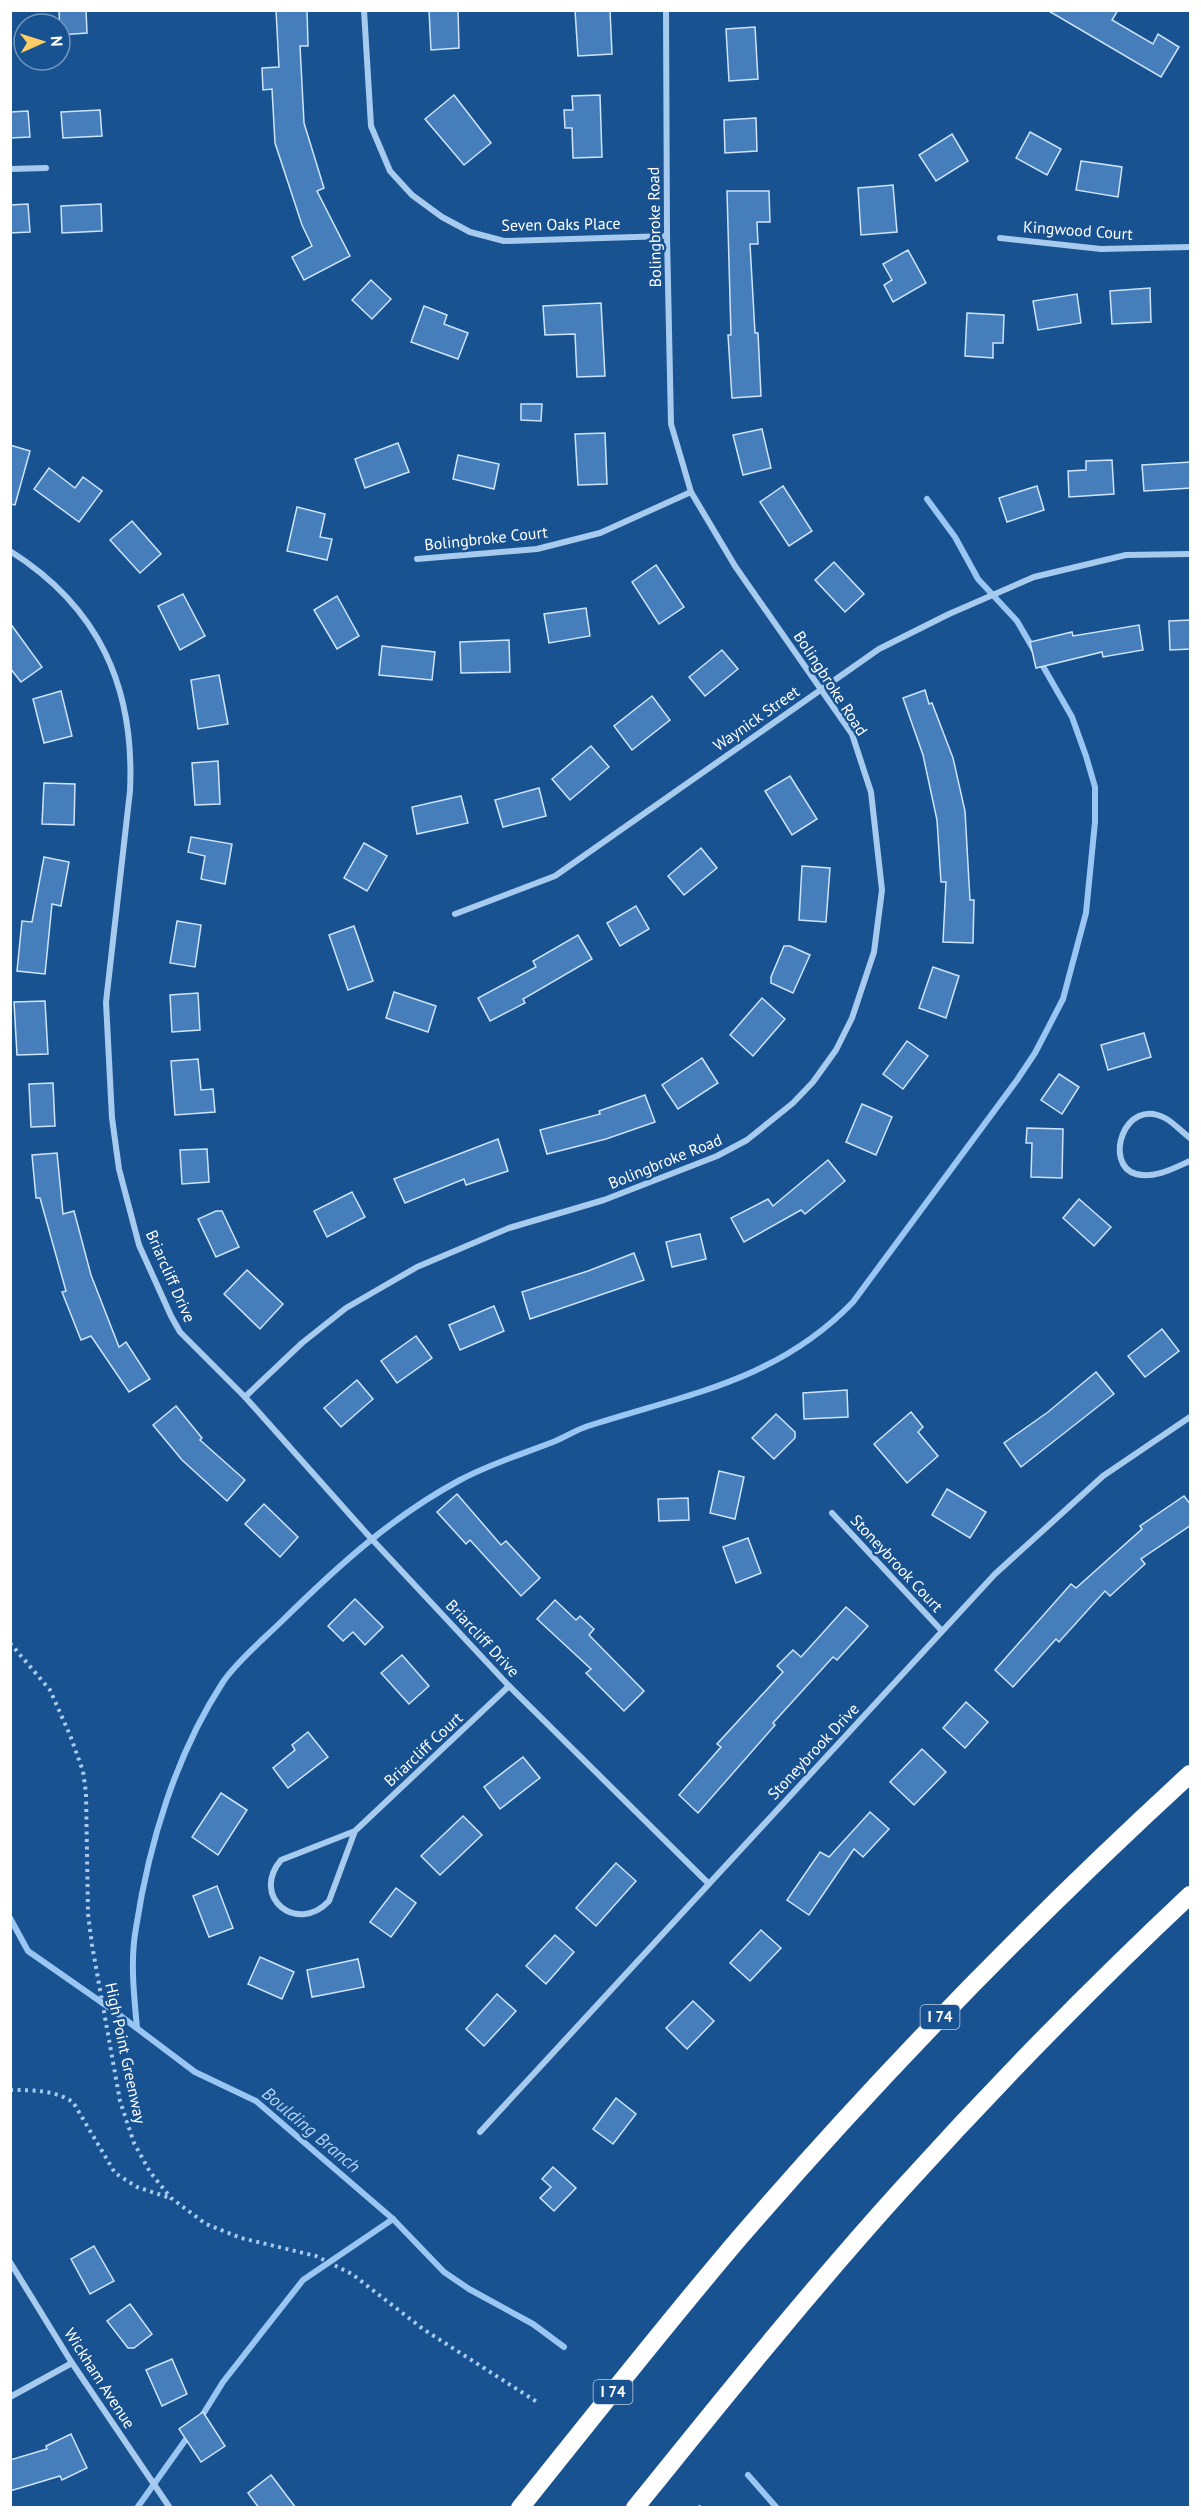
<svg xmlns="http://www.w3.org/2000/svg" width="1201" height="2518" font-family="'PT Sans',sans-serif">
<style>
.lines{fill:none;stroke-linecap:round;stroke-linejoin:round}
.stream{stroke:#99c6f2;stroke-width:6}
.building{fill:#457eba;stroke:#cde4fb;stroke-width:1.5}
.path{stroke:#a7caef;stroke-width:4;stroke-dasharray:3 4.5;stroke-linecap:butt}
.street{stroke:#a7caef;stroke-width:6}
.highway{stroke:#fff;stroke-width:18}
.labels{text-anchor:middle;stroke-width:5;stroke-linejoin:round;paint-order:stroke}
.shield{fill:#185291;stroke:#bacbde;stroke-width:1.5}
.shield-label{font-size:15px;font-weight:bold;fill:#fff}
.street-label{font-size:16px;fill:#fff;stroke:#185291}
.water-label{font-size:18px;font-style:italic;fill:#b3d4f6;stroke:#185291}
</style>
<rect width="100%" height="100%" fill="#185291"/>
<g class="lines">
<!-- stream -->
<g class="stream">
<path d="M927,499L955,537L978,579L1017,621L1035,652"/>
<path d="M10,1918L28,1951L114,2011L195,2072L256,2101L393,2219L444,2272L469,2289L533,2324L564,2347"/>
<path d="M137,2028C134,1995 130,1960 136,1928C149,1843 176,1754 223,1682C237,1661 267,1636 285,1618C339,1565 393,1516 460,1480C490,1464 522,1454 553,1442C565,1437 576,1430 588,1426C687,1394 777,1381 853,1302L1017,1080L1035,1053L1063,999L1086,913L1095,822V787L1086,756L1072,717L1040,661"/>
<path d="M200,2419L223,2382L303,2280L393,2219"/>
<path d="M748,2475L777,2508"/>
<path d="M137,2508L189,2435"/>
</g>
</g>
<!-- building -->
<g class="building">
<path d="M59,10H86L87,33L60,35Z"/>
<path d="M276,10H307L308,46H300L304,123L324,188L317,191L350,256L304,280L292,257L312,246L302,225L275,143L272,89L263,90L262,68L279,67Z"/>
<path d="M429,10H458L459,48L431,50Z"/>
<path d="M575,10H610L612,54L578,56Z"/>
<path d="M1047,10H1118L1112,20L1153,44L1158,34L1179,47L1161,77Z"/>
<path d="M755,27L758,79L729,81L726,29Z"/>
<path d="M454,95L491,143L464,165L425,119Z"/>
<path d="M600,95L602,157L573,158L572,128H565L564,110H573L572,96Z"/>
<path d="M100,110L102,136L63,138L61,112Z"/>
<path d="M28,111L30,137L10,138V112Z"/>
<path d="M756,118L757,151L725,153L724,120Z"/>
<path d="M1030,132L1061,149L1047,175L1016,158Z"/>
<path d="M952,134L968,161L936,181L919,155Z"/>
<path d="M1081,161L1122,167L1118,197L1076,190Z"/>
<path d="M893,185L897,232L861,235L858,188Z"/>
<path d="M727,191H769L770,222H757L758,244H750L755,333H758L761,396L732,398L728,335H731Z"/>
<path d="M28,204L30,232L10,233V205Z"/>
<path d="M101,204L102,231L62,233L61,206Z"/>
<path d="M908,250L926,283L893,302L884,285L892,280L883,264Z"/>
<path d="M371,280L391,299L372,319L352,300Z"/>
<path d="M1150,288L1151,322L1112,324L1110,291Z"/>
<path d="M1077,294L1081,323L1038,330L1033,301Z"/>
<path d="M601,303L605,376L577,377L575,334L545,335L543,306Z"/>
<path d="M424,306L447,315L444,324L468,333L458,359L411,342Z"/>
<path d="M967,313L1004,315L1003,343H993V358L965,356Z"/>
<path d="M521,404H542L541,421L521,420Z"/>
<path d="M762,429L771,468L743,475L733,435Z"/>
<path d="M605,433L607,484L578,485L575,434Z"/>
<path d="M398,443L409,472L365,488L355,459Z"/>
<path d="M10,445L30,451L15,505L10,504Z"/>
<path d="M458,455L499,464L494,489L453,479Z"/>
<path d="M1112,460L1114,494L1069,497L1068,471L1086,470V461Z"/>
<path d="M1191,462V488L1144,491L1142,465Z"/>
<path d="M49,468L75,488L83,477L102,491L79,522L34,489Z"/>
<path d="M783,486L812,531L789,546L760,502Z"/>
<path d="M1037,486L1044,510L1007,522L999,498Z"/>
<path d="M297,507L325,514L320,537L332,539L327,560L287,551Z"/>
<path d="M132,521L161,554L140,573L110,540Z"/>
<path d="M834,562L864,594L845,612L815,580Z"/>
<path d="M656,565L684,607L659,624L632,582Z"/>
<path d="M183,594L205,636L180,650L158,606Z"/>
<path d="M337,596L359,636L337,649L314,610Z"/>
<path d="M586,608L590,636L549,643L544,614Z"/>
<path d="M1191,620V649L1170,650L1169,621Z"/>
<path d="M10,623L42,667L21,682L10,668Z"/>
<path d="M1139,625L1143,650L1103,657L1102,652L1036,668L1030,642L1072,632L1073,636Z"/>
<path d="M509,640L510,672L461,673L460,642Z"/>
<path d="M382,646L435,652L432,680L379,675Z"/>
<path d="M722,650L738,669L705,696L689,677Z"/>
<path d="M219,675L228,724L198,729L191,680Z"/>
<path d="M925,690L929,704L932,703L953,758L965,811L970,900H974L973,943L943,942L946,882H941L937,820L923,755L903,698Z"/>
<path d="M61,691L72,736L44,743L33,699Z"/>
<path d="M652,696L670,720L632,750L614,726Z"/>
<path d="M591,746L609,767L570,800L552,779Z"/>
<path d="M218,761L220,804L195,805L192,763Z"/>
<path d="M790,776L817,819L792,835L765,791Z"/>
<path d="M44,783L75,784L74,825L42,824Z"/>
<path d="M539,788L546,816L503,827L495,800Z"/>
<path d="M461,796L468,823L417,834L412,807Z"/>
<path d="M191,837L232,844L225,884L201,879L205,856L188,852Z"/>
<path d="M364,843L387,856L367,891L344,878Z"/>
<path d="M701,848L717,868L684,895L668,876Z"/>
<path d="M44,857L69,862L61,906L52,904L45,974L17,971L22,921L32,922Z"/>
<path d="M802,866L830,868L826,922L799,920Z"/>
<path d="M636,906L649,929L620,946L607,923Z"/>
<path d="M177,921L201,925L195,967L170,963Z"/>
<path d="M354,926L373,981L348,990L329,935Z"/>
<path d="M578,935L592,959L523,999L525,1003L490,1021L478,998L536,967L533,961Z"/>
<path d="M784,946H790L810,955L793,993L771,983V977Z"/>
<path d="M933,967L959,976L946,1018L919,1008Z"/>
<path d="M394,992L436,1006L428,1032L386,1018Z"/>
<path d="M198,993L200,1030L172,1032L170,995Z"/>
<path d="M762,998L785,1019L753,1056L730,1035Z"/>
<path d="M45,1001L48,1054L17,1055L14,1002Z"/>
<path d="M1144,1033L1151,1057L1108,1070L1101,1045Z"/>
<path d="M907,1041L928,1056L903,1089L883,1074Z"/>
<path d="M702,1058L718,1083L678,1109L662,1085Z"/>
<path d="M198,1059L201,1090L213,1089L215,1112L175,1115L171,1061Z"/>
<path d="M1059,1074L1079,1087L1062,1114L1041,1100Z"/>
<path d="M53,1083L55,1126L31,1127L29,1084Z"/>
<path d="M645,1095L655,1122L606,1139L547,1154L540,1130L600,1114L599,1111Z"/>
<path d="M862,1104L892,1117L876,1155L846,1142Z"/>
<path d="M1027,1128L1063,1129L1062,1178L1031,1177L1032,1143H1026Z"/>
<path d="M498,1139L508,1171L466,1185L464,1179L405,1203L394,1179Z"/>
<path d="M207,1149L209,1182L182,1184L180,1150Z"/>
<path d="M57,1153L63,1214L74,1211L91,1275L119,1347L126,1342L150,1379L129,1392L91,1336L81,1340L62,1292L66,1291L40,1198H36L32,1155Z"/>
<path d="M828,1160L845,1181L805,1214L801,1210L744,1242L731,1218L768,1199L773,1206Z"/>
<path d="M352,1192L365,1217L327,1237L314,1211Z"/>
<path d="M1079,1199L1111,1227L1094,1246L1063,1218Z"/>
<path d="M216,1211H222L239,1247L216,1257L198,1219Z"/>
<path d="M700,1234L706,1259L672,1267L666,1242Z"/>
<path d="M634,1253L644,1280L530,1319L522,1292L588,1271Z"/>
<path d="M247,1270L283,1304L260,1329L224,1294Z"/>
<path d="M494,1306L504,1331L460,1350L449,1325Z"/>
<path d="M1162,1329L1179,1351L1145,1377L1128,1356Z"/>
<path d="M416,1336L432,1358L397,1383L381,1361Z"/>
<path d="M1096,1372L1114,1394L1021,1467L1004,1443L1048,1412Z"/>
<path d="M357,1380L373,1399L341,1427L324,1408Z"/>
<path d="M847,1390L848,1417L804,1419L803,1393Z"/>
<path d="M176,1406L202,1438L200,1440L245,1480L227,1501L182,1460L153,1425Z"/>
<path d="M911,1412L923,1427L918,1432L938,1456L907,1483L874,1444Z"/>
<path d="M776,1414L795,1432V1438L774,1459L752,1438Z"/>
<path d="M719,1471L744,1477L735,1519L710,1513Z"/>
<path d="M947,1489L986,1512L970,1538L932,1515Z"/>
<path d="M457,1494L501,1545L506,1541L540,1578L521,1596L470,1540L466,1544L437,1512Z"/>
<path d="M1184,1496L1191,1505V1525L1141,1559L1145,1564L1110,1596L1105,1591L1059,1642L1056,1639L1013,1687L995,1670L1071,1584L1076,1588L1142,1529L1140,1526Z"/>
<path d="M688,1498L689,1520L659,1521L658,1499Z"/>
<path d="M264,1504L298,1537L280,1557L245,1524Z"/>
<path d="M748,1538L761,1573L736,1583L723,1547Z"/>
<path d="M355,1599L383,1627L365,1645L353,1632L343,1641L328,1626Z"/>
<path d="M555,1600L576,1620L580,1616L594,1629L589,1635L644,1691L624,1711L586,1673L591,1669L537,1619Z"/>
<path d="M846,1607L868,1626L837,1660L833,1657L773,1723L775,1725L698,1813L679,1795L721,1747L717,1744L783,1672L777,1666L793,1650L801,1657Z"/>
<path d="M402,1655L429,1686L409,1704L381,1673Z"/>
<path d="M966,1702L988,1722L965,1748L943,1728Z"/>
<path d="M308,1732L328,1757L288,1788L273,1768L295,1750L292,1745Z"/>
<path d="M922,1749L946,1772L914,1805L890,1782Z"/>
<path d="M523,1757L540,1778L500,1809L484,1787Z"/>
<path d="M221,1793L247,1810L218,1855L192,1837Z"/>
<path d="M870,1812L889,1829L863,1857L854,1849L809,1915L787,1900L820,1852L829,1857Z"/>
<path d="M463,1816L482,1835L440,1875L421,1856Z"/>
<path d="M616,1863L636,1881L596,1926L576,1908Z"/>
<path d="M217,1886L233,1928L209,1937L193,1896Z"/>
<path d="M396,1888L416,1903L391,1937L370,1922Z"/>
<path d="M761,1930L781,1948L750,1981L730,1963Z"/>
<path d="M555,1935L574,1952L546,1984L526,1966Z"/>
<path d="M260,1957L294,1972L282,1999L248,1984Z"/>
<path d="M358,1959L364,1987L312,1997L307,1970Z"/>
<path d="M497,1994L516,2011L484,2046L466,2029Z"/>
<path d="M693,2001L714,2021L687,2049L666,2028Z"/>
<path d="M616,2098L636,2114L613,2144L593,2129Z"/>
<path d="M553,2167L576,2188L554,2211L540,2198L551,2187L542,2179Z"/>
<path d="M94,2246L114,2281L90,2294L71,2259Z"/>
<path d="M130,2304L152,2334L134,2348H128L107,2321Z"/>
<path d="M172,2359L187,2394L162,2406L146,2370Z"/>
<path d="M203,2412L225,2446L201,2462L179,2429Z"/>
<path d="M71,2434L87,2468L62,2480L60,2476L10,2491V2460L47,2449L46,2446Z"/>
<path d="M271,2475L296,2508H259L248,2493Z"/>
</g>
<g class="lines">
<!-- path -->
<g class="path">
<path d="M10,1643L50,1690L70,1735L83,1771L86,1793L88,1914L92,1945L120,2101L134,2143L150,2172L171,2198L206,2224L241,2238L316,2256L352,2274L423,2329L537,2402"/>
<path d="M10,2090C33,2090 54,2090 73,2102L115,2173L137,2187L170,2198"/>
<path d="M698,2506L700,2508"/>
</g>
<!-- street -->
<g class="street">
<path d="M364,10L371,126L390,171L412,195L442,217L470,232L504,241L667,236"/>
<path d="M10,169L46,168"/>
<path d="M1000,238L1101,249L1190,247"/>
<path d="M10,551C99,607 135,687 130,791L106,1002L112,1118L119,1169L139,1245L171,1316L180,1332L245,1397L368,1535L509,1686L708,1883"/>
<path d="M417,559L537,549L600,533L691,492"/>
<path d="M455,914L555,876L879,649L949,614L1034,577L1126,555L1190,554"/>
<path d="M1190,1138C1182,1132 1174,1123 1165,1118C1124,1096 1103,1165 1136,1174C1155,1179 1174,1168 1190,1161"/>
<path d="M245,1397L302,1343L346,1308L417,1267L509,1228L604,1200L717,1156L747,1140L793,1103L813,1082L836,1050L852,1018L874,952L882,890L871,792L852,734L735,566L691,492L671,424L667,236L666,10"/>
<path d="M832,1513L942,1631"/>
<path d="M355,1831L329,1901C297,1935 250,1897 281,1860L355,1831L509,1686"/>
<path d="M480,2132L995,1574L1103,1476L1190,1417"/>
<path d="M10,2262L72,2363L170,2508"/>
<path d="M10,2397L72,2363"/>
</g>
<!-- highway -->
<g class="highway">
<path d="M520,2508C593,2417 665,2325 741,2236C882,2073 1032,1919 1190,1774"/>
<path d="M635,2508C722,2400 808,2293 901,2190C993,2088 1090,1989 1190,1895"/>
</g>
</g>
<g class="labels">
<!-- shield labels -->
<g class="shield">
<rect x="920.5" y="2005" width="39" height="24" rx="4.5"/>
<rect x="593.5" y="2380" width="39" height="24" rx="4.5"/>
</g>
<g class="shield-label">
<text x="940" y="2022">I 74</text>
<text x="613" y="2397">I 74</text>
</g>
<!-- street labels -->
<g class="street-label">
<text transform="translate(561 224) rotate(-1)" y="6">Seven Oaks Place</text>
<text transform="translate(654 227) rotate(-91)" y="6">Bolingbroke Road</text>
<text transform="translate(1078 230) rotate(4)" y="6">Kingwood Court</text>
<text transform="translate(486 538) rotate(-6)" y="6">Bolingbroke Court</text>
<text transform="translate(831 683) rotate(57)" y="6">Bolingbroke Road</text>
<text transform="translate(756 718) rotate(-35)" y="6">Waynick Street</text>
<text transform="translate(665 1161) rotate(-22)" y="6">Bolingbroke Road</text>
<text transform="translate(171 1276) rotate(66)" y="6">Briarcliff Drive</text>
<text transform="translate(897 1563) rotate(47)" y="6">Stoneybrook Court</text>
<text transform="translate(483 1638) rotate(47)" y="6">Briarcliff Drive</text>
<text transform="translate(423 1749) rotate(-43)" y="6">Briarcliff Court</text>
<text transform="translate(813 1751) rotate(-47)" y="6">Stoneybrook Drive</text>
<text transform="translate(126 2053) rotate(78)" y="6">High Point Greenway</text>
<text transform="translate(100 2378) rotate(57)" y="6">Wickham Avenue</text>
</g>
<!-- water labels -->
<g class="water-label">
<text transform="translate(311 2130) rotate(40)" y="6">Boulding Branch</text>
</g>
</g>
<!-- border -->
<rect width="1201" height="2518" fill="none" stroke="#ffffff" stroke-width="24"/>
<!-- north arrow -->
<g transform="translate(42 42) rotate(87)"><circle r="28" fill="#185291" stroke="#7497bd" stroke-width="1.5"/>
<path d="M0-4.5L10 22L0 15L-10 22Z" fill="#ffcc65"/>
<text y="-9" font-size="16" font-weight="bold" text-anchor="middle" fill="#ffffff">N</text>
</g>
</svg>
